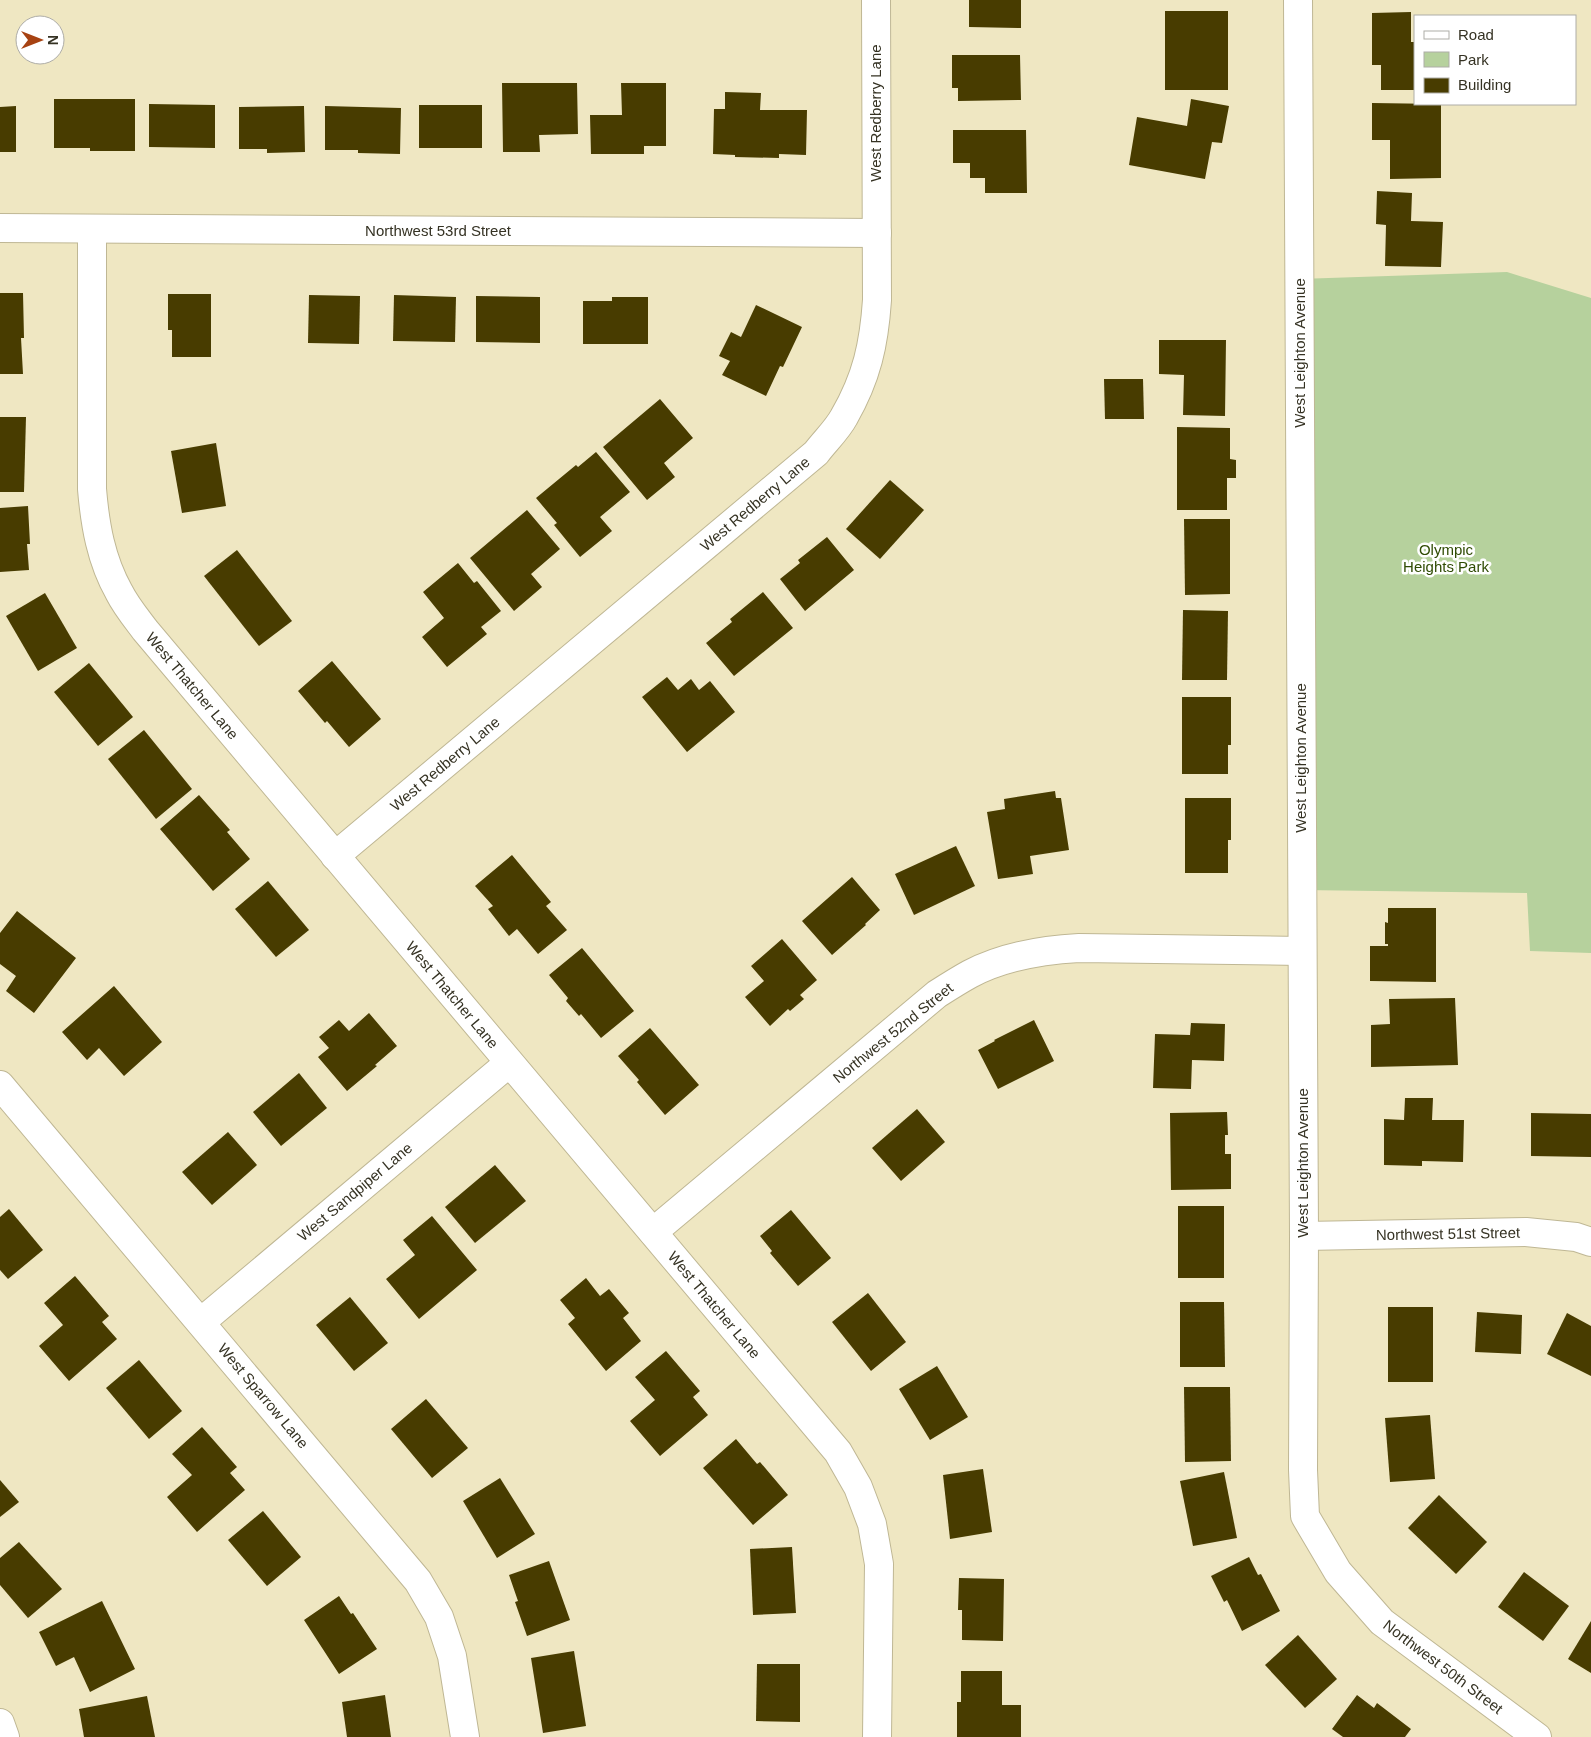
<svg xmlns="http://www.w3.org/2000/svg" width="1591" height="1737" font-family="Helvetica,sans-serif">
<style>
.green{fill:#b6d19d}
.building{fill:#483c00}
.lines{fill:none;stroke-linecap:round;stroke-linejoin:round}
.minor-casing{stroke:#bfb794;stroke-width:30}
.minor{stroke:#fff;stroke-width:28}
.labels{text-anchor:middle;stroke-width:5;stroke-linejoin:round;paint-order:stroke}
.street-label{font-size:15px;fill:#353223;stroke:#fff}
.park-label{font-size:15px;fill:#304c04;stroke:#fff}
</style>
<rect width="100%" height="100%" fill="#efe7c2"/>
<!-- green -->
<path class="green" d="M1507,272L1591,298V953L1530,951L1527,893L1302,890L1299,279Z"/>
<!-- building -->
<g class="building">
<path d="M969,0H1021V28L969,27Z"/>
<rect x="1165" y="11" width="63" height="79"/>
<path d="M1411,12V42H1415V90H1381V65H1372V13Z"/>
<path d="M952,55H1020L1021,100L958,101V88H952Z"/>
<path d="M502,83H577L578,134L539,135L540,152H503Z"/>
<path d="M621,83H666V146H644V154H591L590,115H622Z"/>
<path d="M725,92L761,93L760,110H807L806,155L779,154V158L735,157V155L713,154L714,109H725Z"/>
<path d="M54,99H135V151H90V148H54Z"/>
<path d="M1191,99L1229,106L1222,143L1212,142L1205,179L1129,165L1137,117L1187,126Z"/>
<path d="M1372,103L1441,104V178L1390,179V140H1372Z"/>
<path d="M149,104L215,105V148L149,147Z"/>
<rect x="419" y="105" width="63" height="43"/>
<path d="M16,106V152H0V107Z"/>
<path d="M304,106L305,152L267,153V149H239V107Z"/>
<path d="M325,106L401,108L400,154L358,153V150H325Z"/>
<path d="M953,130H1026L1027,193H985V178H970V163H953Z"/>
<path d="M1377,191L1412,193L1411,221L1443,222L1441,267L1385,266L1386,225L1376,224Z"/>
<path d="M0,293H23L24,338H21L23,374H0Z"/>
<path d="M168,294H211V357H172V330H168Z"/>
<path d="M309,295L360,296L359,344L308,343Z"/>
<path d="M394,295L456,297L455,342L393,341Z"/>
<path d="M476,296L540,297V343L476,342Z"/>
<path d="M612,297H648V344H583V301H612Z"/>
<path d="M756,305L802,327L783,367L780,366L766,396L722,375L730,361L719,356L731,332L741,337Z"/>
<path d="M1159,340H1226L1225,416L1183,415L1184,375L1159,374Z"/>
<path d="M1104,379H1143L1144,419H1105Z"/>
<path d="M660,399L693,438L664,463L675,477L647,500L603,447Z"/>
<path d="M0,417H26L24,492H0Z"/>
<path d="M1177,427L1230,428V459L1236,460V478H1227V510H1177Z"/>
<path d="M216,443L226,506L182,513L171,451Z"/>
<path d="M596,452L630,492L600,517L612,531L580,557L554,525L557,523L536,498L576,465L578,467Z"/>
<path d="M890,480L924,510L880,559L846,529Z"/>
<path d="M28,506L30,544H27L29,570L0,572V508Z"/>
<path d="M527,510L560,549L531,574L542,587L514,611L470,558Z"/>
<path d="M1184,519H1230V594L1185,595Z"/>
<path d="M827,537L854,570L805,611L780,579L800,563L798,560Z"/>
<path d="M237,550L292,621L259,646L204,576Z"/>
<path d="M458,563L474,583L477,581L501,611L481,627L487,634L447,667L422,637L444,618L423,592Z"/>
<path d="M763,592L793,628L734,676L706,643L732,622L730,619Z"/>
<path d="M45,593L77,648L38,671L6,616Z"/>
<path d="M1183,610L1228,611L1227,680H1182Z"/>
<path d="M332,661L381,719L349,747L327,721L325,723L298,691Z"/>
<path d="M89,663L133,717L98,746L54,692Z"/>
<path d="M667,677L678,690L691,679L699,690L710,681L735,712L687,752L642,697Z"/>
<path d="M1182,697H1231V745H1228V774H1182Z"/>
<path d="M144,730L192,789L156,819L108,759Z"/>
<path d="M1055,791L1056,798H1061L1069,850L1030,856L1033,874L998,879L987,812L1005,809L1004,799Z"/>
<path d="M199,795L230,830L227,832L250,859L213,891L160,829Z"/>
<path d="M1185,798H1231V840H1228V873H1185Z"/>
<path d="M956,846L975,886L914,915L895,874Z"/>
<path d="M512,855L551,902L546,906L567,930L538,954L517,929L509,936L488,909L493,906L475,886Z"/>
<path d="M852,877L880,910L865,924L866,925L832,955L802,921Z"/>
<path d="M268,881L309,930L276,957L235,909Z"/>
<path d="M1388,908H1436V982L1370,981V946H1388V944H1385V922L1388,923Z"/>
<path d="M17,911L76,958L34,1013L6,991L16,976L0,964V933Z"/>
<path d="M782,939L817,980L800,995L804,999L790,1011L788,1009L770,1026L745,997L764,981L751,966Z"/>
<path d="M582,948L634,1011L601,1038L581,1014L579,1016L566,1001L568,998L549,975Z"/>
<path d="M114,986L162,1042L124,1076L99,1048L87,1060L62,1032Z"/>
<path d="M1455,998L1458,1065L1371,1067V1025L1390,1024L1389,999Z"/>
<path d="M369,1013L397,1046L375,1065L377,1066L347,1091L318,1057L329,1048L319,1037L339,1020L349,1031Z"/>
<path d="M1034,1020L1054,1061L998,1089L978,1050L995,1041L994,1040Z"/>
<path d="M1191,1023L1225,1024L1224,1061L1192,1060L1191,1089L1153,1088L1155,1034L1190,1035Z"/>
<path d="M650,1028L699,1085L665,1115L637,1082L639,1080L618,1056Z"/>
<path d="M299,1073L327,1108L281,1146L253,1112Z"/>
<path d="M1405,1098H1433L1432,1120H1464L1463,1162L1422,1161V1166L1384,1165V1119L1404,1120Z"/>
<path d="M917,1109L945,1142L901,1181L872,1148Z"/>
<path d="M1227,1112L1228,1135H1225V1154H1231V1189L1171,1190L1170,1113Z"/>
<path d="M1531,1113L1591,1114V1157L1531,1156Z"/>
<path d="M228,1132L257,1165L212,1205L182,1172Z"/>
<path d="M495,1165L526,1201L475,1243L445,1207Z"/>
<rect x="1178" y="1206" width="46" height="72"/>
<path d="M9,1209L43,1250L8,1279L0,1270V1217Z"/>
<path d="M791,1210L831,1258L798,1286L770,1253L772,1251L760,1236Z"/>
<path d="M432,1216L477,1270L419,1319L386,1279L415,1255L403,1240Z"/>
<path d="M75,1276L109,1316L102,1322L117,1339L69,1381L39,1346L63,1325L44,1303Z"/>
<path d="M586,1278L600,1296L609,1289L629,1313L623,1318L641,1341L606,1371L568,1324L575,1318L560,1300Z"/>
<path d="M868,1293L906,1342L871,1371L832,1322Z"/>
<path d="M350,1297L388,1343L354,1371L316,1325Z"/>
<path d="M1180,1302H1224L1225,1367H1180Z"/>
<rect x="1388" y="1307" width="45" height="75"/>
<path d="M1477,1312L1522,1315L1521,1354L1475,1352Z"/>
<path d="M1567,1313L1591,1326V1376L1547,1354Z"/>
<path d="M666,1351L700,1391L693,1397L708,1415L660,1456L630,1421L655,1400L635,1377Z"/>
<path d="M139,1360L182,1411L149,1439L106,1388Z"/>
<path d="M937,1366L968,1417L930,1440L899,1389Z"/>
<path d="M1184,1387H1230L1231,1461L1185,1462Z"/>
<path d="M426,1399L468,1448L432,1478L391,1429Z"/>
<path d="M1430,1415L1435,1479L1390,1482L1385,1418Z"/>
<path d="M202,1427L237,1467L230,1473L245,1490L197,1532L167,1497L192,1475L172,1454Z"/>
<path d="M736,1439L757,1464L760,1462L788,1495L753,1525L703,1468Z"/>
<path d="M983,1469L992,1532L950,1539L943,1475Z"/>
<path d="M1224,1472L1237,1538L1193,1546L1180,1481Z"/>
<path d="M500,1478L535,1534L497,1558L463,1501Z"/>
<path d="M0,1480L19,1502L0,1517Z"/>
<path d="M1439,1495L1487,1542L1456,1574L1408,1528Z"/>
<path d="M263,1511L301,1557L267,1586L228,1540Z"/>
<path d="M19,1542L62,1589L28,1618L0,1585V1558Z"/>
<path d="M792,1547L796,1613L753,1615L750,1549Z"/>
<path d="M1249,1557L1258,1575L1261,1574L1280,1611L1242,1631L1227,1600L1224,1602L1211,1576Z"/>
<path d="M549,1561L570,1620L527,1636L515,1602L518,1601L509,1575Z"/>
<path d="M1524,1572L1569,1606L1543,1641L1498,1607Z"/>
<path d="M959,1578L1004,1579L1003,1641L962,1640V1610H958Z"/>
<path d="M339,1596L351,1614L353,1613L377,1649L339,1674L304,1620Z"/>
<path d="M102,1601L135,1669L90,1692L74,1657L56,1666L39,1632Z"/>
<path d="M1591,1621V1673L1568,1659Z"/>
<path d="M1298,1635L1337,1679L1305,1708L1265,1665Z"/>
<path d="M574,1651L586,1726L543,1733L531,1658Z"/>
<path d="M757,1664H800V1722L756,1721Z"/>
<path d="M961,1671H1002V1705H1021V1737H957V1702H961Z"/>
<path d="M385,1695L391,1737H347L342,1702Z"/>
<path d="M1357,1695L1374,1708L1377,1703L1411,1729L1405,1737H1343L1332,1729Z"/>
<path d="M147,1696L155,1737H84L79,1709Z"/>
</g>
<g class="lines">
<!-- minor casing -->
<g class="minor-casing">
<g id="minor">
<path d="M1298,0L1304,1236L1303,1470L1305,1516L1338,1572L1382,1622L1537,1737"/>
<path d="M0,228L877,233"/>
<path d="M92,229V489C95,525 101,560 119,592C126,606 136,618 145,630L838,1452L858,1487L872,1524L879,1564L877,1737"/>
<path d="M335,856L816,453C825,441 837,430 844,417C867,377 874,344 877,300L876,0"/>
<path d="M0,1085L418,1581L439,1617L452,1656L465,1737"/>
<path d="M653,1232L937,994C948,987 959,980 970,974C1004,956 1042,950 1079,948L1301,951"/>
<path d="M1304,1236L1526,1232L1576,1237L1591,1242"/>
<path d="M201,1322L509,1063"/>
<path d="M0,1723L5,1737"/>
</g>
</g>
<!-- minor -->
<use href="#minor" class="minor"/>
</g>
<g class="labels">
<!-- street labels -->
<g class="street-label">
<text transform="translate(876 113) rotate(-90)" y="5">West Redberry Lane</text>
<text x="438" y="236">Northwest 53rd Street</text>
<text transform="translate(1300 353) rotate(-90)" y="5">West Leighton Avenue</text>
<text transform="translate(755 504) rotate(-40)" y="5">West Redberry Lane</text>
<text transform="translate(192 686) rotate(50)" y="5">West Thatcher Lane</text>
<text transform="translate(1301 758) rotate(-90)" y="5">West Leighton Avenue</text>
<text transform="translate(445 764) rotate(-40)" y="5">West Redberry Lane</text>
<text transform="translate(452 995) rotate(50)" y="5">West Thatcher Lane</text>
<text transform="translate(893 1033) rotate(-39)" y="5">Northwest 52nd Street</text>
<text transform="translate(1303 1163) rotate(-90)" y="5">West Leighton Avenue</text>
<text transform="translate(355 1192) rotate(-40)" y="5">West Sandpiper Lane</text>
<text transform="translate(1448 1234) rotate(-1)" y="5">Northwest 51st Street</text>
<text transform="translate(714 1305) rotate(50)" y="5">West Thatcher Lane</text>
<text transform="translate(263 1396) rotate(50)" y="5">West Sparrow Lane</text>
<text transform="translate(1443 1667) rotate(37)" y="5">Northwest 50th Street</text>
</g>
<!-- park labels -->
<g class="park-label">
<text x="1446" y="555">Olympic<tspan x="1446" dy="17">Heights Park</tspan></text>
</g>
</g>
<!-- legend -->
<rect x="1414" y="15" width="162" height="90" fill="#ffffff" stroke="#aeada7"/>
<rect x="1424" y="31" width="25" height="8" fill="#ffffff" stroke="#aeada7"/>
<text x="1458" y="40" font-size="15" fill="#353223">Road</text>
<rect x="1424" y="52" width="25" height="15" fill="#b6d19d" stroke="#aeada7"/>
<text x="1458" y="65" font-size="15" fill="#353223">Park</text>
<rect x="1424" y="78" width="25" height="15" fill="#483c00" stroke="#aeada7"/>
<text x="1458" y="90" font-size="15" fill="#353223">Building</text>
<!-- north arrow -->
<g transform="translate(40 40) rotate(90)"><circle r="24" fill="#ffffff" stroke="#aeada7"/>
<path d="M0-4L9 19L0 12L-9 19Z" fill="#a74212"/>
<text y="-8" font-size="14" font-weight="bold" text-anchor="middle" fill="#353223">N</text>
</g>
</svg>
